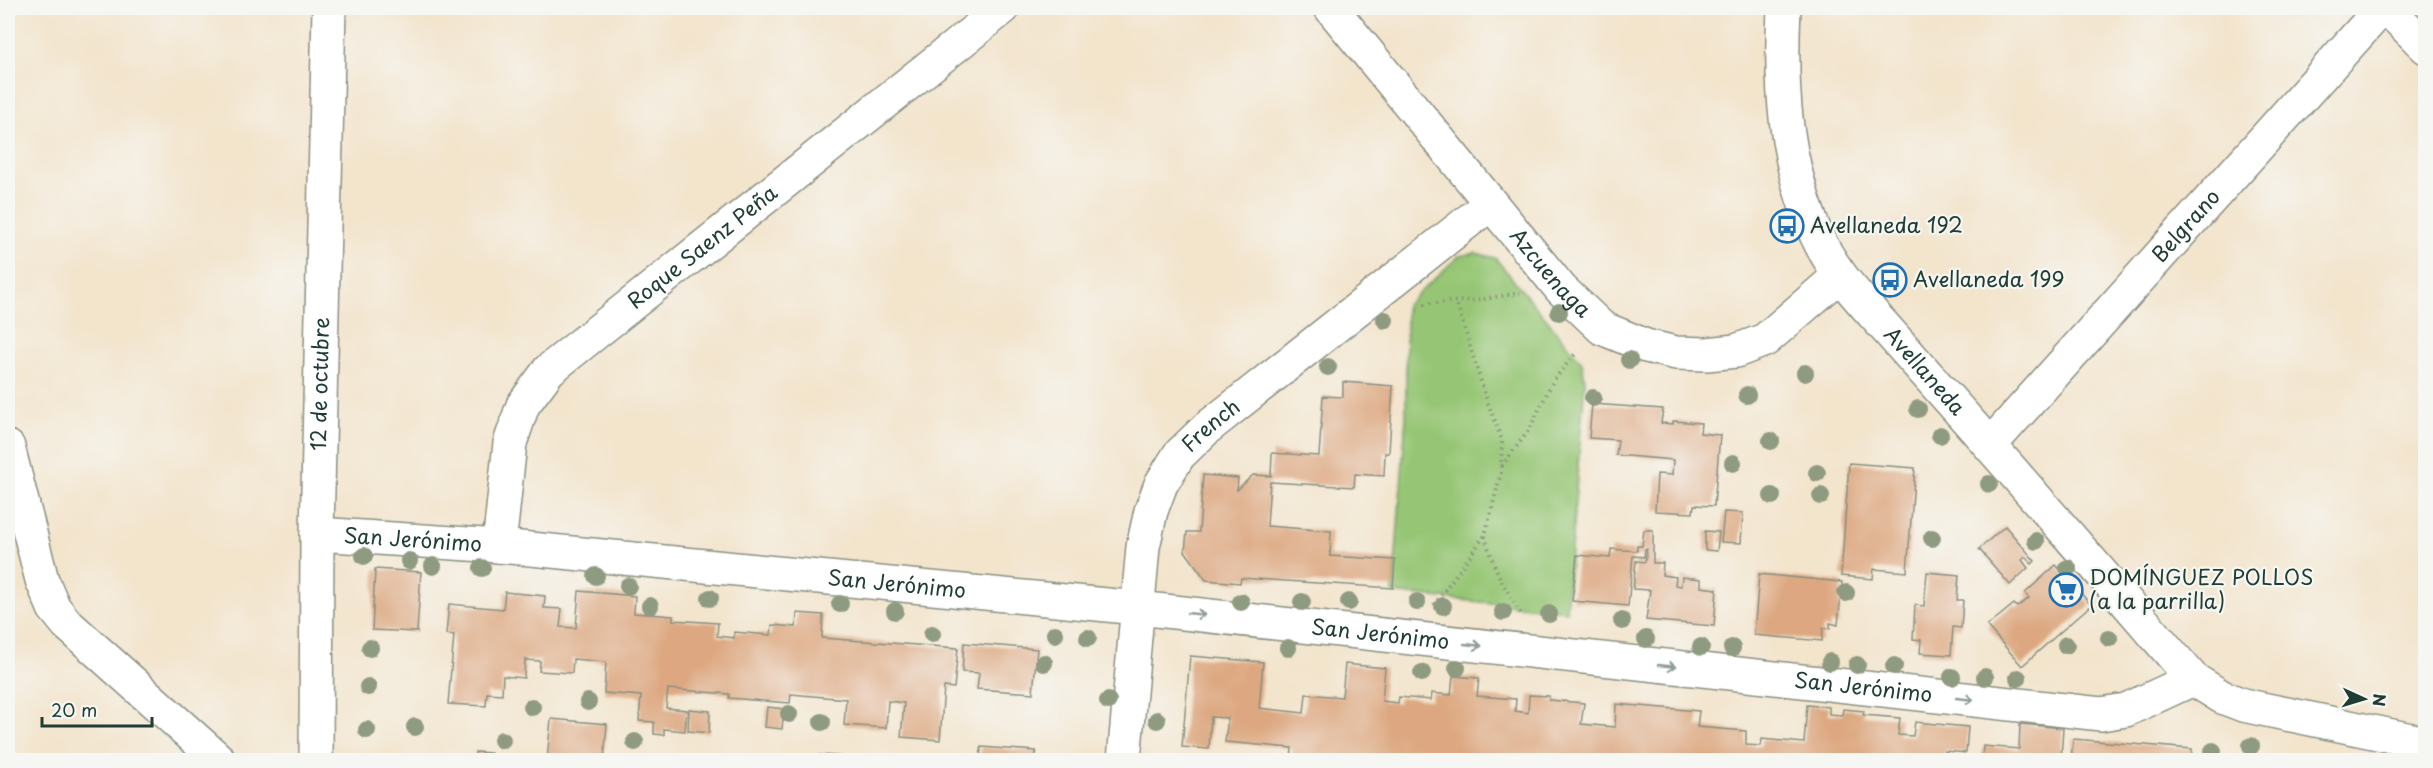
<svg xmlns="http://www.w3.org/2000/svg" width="2433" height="768" font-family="'Playpen Sans',sans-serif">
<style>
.green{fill:#96c675;stroke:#5a8254;stroke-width:1.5}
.building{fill:#dda881}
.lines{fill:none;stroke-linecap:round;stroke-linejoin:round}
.minor-casing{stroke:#899080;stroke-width:36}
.major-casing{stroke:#899080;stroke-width:36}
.path{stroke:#899080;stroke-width:4;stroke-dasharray:1.5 4.5;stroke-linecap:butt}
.minor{stroke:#fff;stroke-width:33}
.major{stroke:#fff;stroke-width:33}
.tree{fill:#8f9b81}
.oneway{stroke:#8f9e9a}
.labels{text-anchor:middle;stroke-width:4.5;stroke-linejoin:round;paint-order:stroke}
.poi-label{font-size:21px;fill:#1f3d34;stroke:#f6f6f2;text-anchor:start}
.street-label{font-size:21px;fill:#1f3d34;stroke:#f6f6f2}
</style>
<rect width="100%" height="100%" fill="#f6f6f2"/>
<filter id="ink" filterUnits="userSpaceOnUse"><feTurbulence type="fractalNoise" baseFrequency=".0167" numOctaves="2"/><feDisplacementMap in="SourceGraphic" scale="12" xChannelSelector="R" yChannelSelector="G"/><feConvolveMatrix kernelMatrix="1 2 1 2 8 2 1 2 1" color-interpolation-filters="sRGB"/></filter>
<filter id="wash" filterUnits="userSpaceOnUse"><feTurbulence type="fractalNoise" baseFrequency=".008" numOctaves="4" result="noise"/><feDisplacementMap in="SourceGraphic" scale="24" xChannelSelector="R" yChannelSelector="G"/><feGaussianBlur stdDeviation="1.35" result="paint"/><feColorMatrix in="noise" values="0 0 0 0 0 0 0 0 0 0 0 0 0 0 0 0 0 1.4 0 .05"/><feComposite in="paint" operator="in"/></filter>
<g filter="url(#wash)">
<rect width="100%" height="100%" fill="#f3e4cc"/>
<!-- green -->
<path class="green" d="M1475,253L1495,258L1582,362L1585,381L1566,611L1393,593L1406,417V305L1459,256Z"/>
<g id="blocks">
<!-- building -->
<g class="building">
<path d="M1343,382L1393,386L1389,453H1385L1384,476L1355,474L1354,487L1270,482L1267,526L1331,531L1330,556L1395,560L1393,588L1241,578L1240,583L1206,580L1185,551L1187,532H1199L1203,475L1238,478L1237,490L1253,475L1271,476L1272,453L1319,456L1323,396L1343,397Z"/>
<path d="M1592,404L1663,409L1661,423L1673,424V421L1701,423L1700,433L1720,435L1714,506L1694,505L1693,513L1655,511L1657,474L1672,475L1673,460L1616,455L1618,440L1589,438Z"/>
<path d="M1849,463L1915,468L1907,572L1874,569L1873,579L1841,576Z"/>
<path d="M1724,512L1743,513L1741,543L1721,542Z"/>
<path d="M2005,526L2035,561L2032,564L2025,557L2022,560L2028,568L2010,585L1979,549Z"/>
<path d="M1644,530H1653V563H1663L1662,575L1676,577L1675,585L1681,586L1682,577L1701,579V587L1717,589L1714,626L1646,620L1650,590L1633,589L1636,561L1645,562L1647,549H1645L1644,557L1633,556L1628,606L1572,601L1577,555L1610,558L1611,549L1637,551V546H1642Z"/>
<path d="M1705,531L1719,532L1717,551L1705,550Z"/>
<path d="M2056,565L2091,605L2022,666L1987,626L2014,604L2017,607L2029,598L2025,593Z"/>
<path d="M375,569L421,572L417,632L372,630Z"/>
<path d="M1927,572L1959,575L1957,600H1963L1961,628L1953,627L1951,655L1920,653L1921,640L1913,639L1915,605L1924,606Z"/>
<path d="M1759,574L1842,582L1838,625L1830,623V629L1823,628L1822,641L1754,635Z"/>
<path d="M579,591L635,596L634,613L673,616V620L718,623L717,636L734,638V632L771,635L772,625L796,627L797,613L823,615L822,638L958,648L954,688L944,687L940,740L901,737L904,703L888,701L886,728L844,725L846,699L791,694L790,703L729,698V694L668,689L666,708L687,710L685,731L664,729V735L654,734V722L639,721L641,696L604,693L606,662L573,659L572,673L539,671L540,661L525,660L524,678L503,676L502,694L487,693L486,706L448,704L454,635L446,634L449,604L503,609L505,592L545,596L544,608L562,609L560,627L576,628Z"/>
<path d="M964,643L1037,649L1033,693L977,689L979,673L962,672Z"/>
<path d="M1190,656L1263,662L1259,708L1304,713L1306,694L1342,697L1345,664L1385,668L1382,701L1398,703L1399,697L1431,700L1432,693L1451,695L1453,676L1479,678L1477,696L1516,699L1515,711L1528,713L1529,695L1549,696V700L1584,703L1581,724L1615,727L1616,704L1699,711L1697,727L1746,731V745L1761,746L1762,739L1804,743L1807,705L1829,707V714L1842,715L1843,709L1864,711L1863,715L1900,718L1898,735L1913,736L1915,722L1968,727L1966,753L1945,751V760L1912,757V760H1291L1292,748L1225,742L1228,718L1211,717L1209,749L1182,747Z"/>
<path d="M767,707L784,709L782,729L765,727Z"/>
<path d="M689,709L710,711L709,733L688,731Z"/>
<path d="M551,719L607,724L604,760H547Z"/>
<path d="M2020,724L2063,728L2061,760H1982L1983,746L2019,749Z"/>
<path d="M2073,739L2192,749L2191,760H2071Z"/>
<path d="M981,747L1036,751L1035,760H980Z"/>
<path d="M475,752L491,753V758L497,760H475Z"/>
<path d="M819,755L839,756L838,760H818Z"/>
</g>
</g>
</g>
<g filter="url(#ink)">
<use href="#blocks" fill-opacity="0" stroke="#899080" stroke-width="1.5"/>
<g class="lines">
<!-- minor casing -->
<g class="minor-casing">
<g id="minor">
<path id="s1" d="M1331,8L1561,289L1602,328L1646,346L1676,353L1707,354L1736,351L1765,340L1839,276"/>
<path d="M2387,8L2426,47"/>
<path id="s2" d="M1990,445L2382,8"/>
<path d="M8,447L42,580L54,608L67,624L219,760"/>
<path id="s3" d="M317,534L499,546L1138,608L2101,714L2126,710L2193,679"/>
<path id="s4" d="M499,546L510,443L523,405L549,370L1003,8"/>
<path id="s5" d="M316,760L317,534L329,8"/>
<path id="s6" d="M1124,760L1143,547L1151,511L1161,484L1179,455L1207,428L1490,204"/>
</g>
</g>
<!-- major casing -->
<g class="major-casing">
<g id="major">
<path id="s7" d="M1784,8C1780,88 1784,158 1816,234C1832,270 1857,296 1883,325C1907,352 1931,379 1955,406C2035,496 2114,588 2193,679L2222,697L2243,705L2426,743"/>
</g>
</g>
<!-- path -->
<g class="path">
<path d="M1424,304L1484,299L1520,293"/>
<path d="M1502,466L1529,430L1553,381L1576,353"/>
<path d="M1485,536C1492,565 1505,590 1522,615"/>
<path d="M1434,605L1485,535L1501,473L1502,440L1486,398L1456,301"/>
</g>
<!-- minor -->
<use href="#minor" class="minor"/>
<!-- major -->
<use href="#major" class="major"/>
</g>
<!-- trees -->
<g class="tree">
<circle cx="1559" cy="312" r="9"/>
<circle cx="1385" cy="320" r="9"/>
<circle cx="1629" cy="360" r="9"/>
<circle cx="1328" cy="367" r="9"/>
<circle cx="1805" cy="373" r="9"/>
<circle cx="1747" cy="395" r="9"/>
<circle cx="1593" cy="398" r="9"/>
<circle cx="1918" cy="409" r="9"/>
<circle cx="1940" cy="435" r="9"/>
<circle cx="1771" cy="441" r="9"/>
<circle cx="1733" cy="463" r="9"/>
<circle cx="1817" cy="473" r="9"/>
<circle cx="1989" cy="484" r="9"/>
<circle cx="1772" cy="496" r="9"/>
<circle cx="1821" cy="496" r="9"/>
<circle cx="1932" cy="538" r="9"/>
<circle cx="2036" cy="541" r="9"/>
<circle cx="364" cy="556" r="9"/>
<circle cx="409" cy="561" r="9"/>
<circle cx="433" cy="566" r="9"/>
<circle cx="482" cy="568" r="9"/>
<circle cx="2068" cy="568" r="9"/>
<circle cx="596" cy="576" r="9"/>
<circle cx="628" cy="586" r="9"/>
<circle cx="1846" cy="593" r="9"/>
<circle cx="710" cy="598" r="9"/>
<circle cx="1241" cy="602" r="9"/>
<circle cx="1302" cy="602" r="9"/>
<circle cx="1349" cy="602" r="9"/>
<circle cx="1417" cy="602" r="9"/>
<circle cx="840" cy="604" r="9"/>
<circle cx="650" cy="606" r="9"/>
<circle cx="1443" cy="606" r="9"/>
<circle cx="895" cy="611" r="9"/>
<circle cx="1503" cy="612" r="9"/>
<circle cx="1549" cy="614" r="9"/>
<circle cx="1622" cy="621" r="9"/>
<circle cx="932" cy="634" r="9"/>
<circle cx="1055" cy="634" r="9"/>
<circle cx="1088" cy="638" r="9"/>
<circle cx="2109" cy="638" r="9"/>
<circle cx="1646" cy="639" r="9"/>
<circle cx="2066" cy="645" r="9"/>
<circle cx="1701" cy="647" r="9"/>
<circle cx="370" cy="648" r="9"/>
<circle cx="1288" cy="648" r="9"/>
<circle cx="1732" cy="648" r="9"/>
<circle cx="1830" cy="662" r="9"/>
<circle cx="1044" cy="663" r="9"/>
<circle cx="1857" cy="665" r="9"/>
<circle cx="1894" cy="666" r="9"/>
<circle cx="1457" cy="668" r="9"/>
<circle cx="1422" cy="673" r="9"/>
<circle cx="1952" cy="677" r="9"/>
<circle cx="1985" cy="677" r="9"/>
<circle cx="2018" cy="678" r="9"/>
<circle cx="368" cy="687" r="9"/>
<circle cx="1108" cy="701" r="9"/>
<circle cx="588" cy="702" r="9"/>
<circle cx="532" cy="707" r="9"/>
<circle cx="789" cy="714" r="9"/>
<circle cx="1157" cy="720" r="9"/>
<circle cx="822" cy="722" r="9"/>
<circle cx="415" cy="727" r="9"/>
<circle cx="367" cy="730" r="9"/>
<circle cx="502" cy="740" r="9"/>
<circle cx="635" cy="742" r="9"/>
<circle cx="2251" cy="746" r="9"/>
<circle cx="2213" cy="751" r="9"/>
</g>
<!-- one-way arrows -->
<defs><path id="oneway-shaft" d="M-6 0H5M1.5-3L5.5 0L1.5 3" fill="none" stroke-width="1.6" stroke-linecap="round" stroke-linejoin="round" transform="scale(1.5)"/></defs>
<g class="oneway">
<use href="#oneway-shaft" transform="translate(1196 614) rotate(6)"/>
<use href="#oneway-shaft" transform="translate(1473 645) rotate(6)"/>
<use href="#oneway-shaft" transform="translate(1667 666) rotate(6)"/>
<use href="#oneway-shaft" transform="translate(1965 699) rotate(6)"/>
</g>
</g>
<!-- icons -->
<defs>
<g id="bus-ring" transform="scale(1.725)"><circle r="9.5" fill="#f6f6f2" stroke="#1f6fb2" stroke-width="1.5"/><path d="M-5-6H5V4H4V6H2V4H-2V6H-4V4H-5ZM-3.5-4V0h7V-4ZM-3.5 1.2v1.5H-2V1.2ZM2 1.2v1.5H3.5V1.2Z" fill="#1f6fb2"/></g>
<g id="supermarket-ring" transform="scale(1.725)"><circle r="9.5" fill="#f6f6f2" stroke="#1f6fb2" stroke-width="1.5"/><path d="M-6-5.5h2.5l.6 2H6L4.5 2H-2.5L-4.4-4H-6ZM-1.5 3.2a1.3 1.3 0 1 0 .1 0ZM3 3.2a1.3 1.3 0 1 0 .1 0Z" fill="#1f6fb2"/></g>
</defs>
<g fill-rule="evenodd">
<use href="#bus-ring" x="1787" y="226"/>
<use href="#bus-ring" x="1890" y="280"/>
<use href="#supermarket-ring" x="2066" y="590"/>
</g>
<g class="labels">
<!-- poi labels -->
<g class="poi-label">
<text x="1810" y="233">Avellaneda 192</text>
<text x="1913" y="287">Avellaneda 199</text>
<text x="2089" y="585">DOMÍNGUEZ POLLOS<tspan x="2089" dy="24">(a la parrilla)</tspan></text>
</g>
<!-- street labels -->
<g class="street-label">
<text dy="7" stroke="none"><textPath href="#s2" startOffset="294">Belgrano</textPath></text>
<text dy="7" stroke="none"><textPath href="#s4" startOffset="384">Roque Saenz Peña</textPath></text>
<text dy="7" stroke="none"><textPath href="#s1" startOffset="344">Azcuenaga</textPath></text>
<text dy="7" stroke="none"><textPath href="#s7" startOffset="406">Avellaneda</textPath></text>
<text dy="7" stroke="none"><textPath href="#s5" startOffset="376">12 de octubre</textPath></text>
<text dy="7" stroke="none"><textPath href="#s6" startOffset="357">French</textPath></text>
<text dy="7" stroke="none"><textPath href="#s3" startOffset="96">San Jerónimo</textPath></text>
<text dy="7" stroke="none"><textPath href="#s3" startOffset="582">San Jerónimo</textPath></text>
<text dy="7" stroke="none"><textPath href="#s3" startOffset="1068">San Jerónimo</textPath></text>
<text dy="7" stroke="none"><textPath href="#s3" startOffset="1554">San Jerónimo</textPath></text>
</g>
</g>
<!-- margin -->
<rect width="2433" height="768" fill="none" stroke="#f6f6f2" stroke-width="30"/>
<!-- north arrow -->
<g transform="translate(2364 699) rotate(94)" stroke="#f6f6f2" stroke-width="4.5" paint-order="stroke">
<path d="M0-4.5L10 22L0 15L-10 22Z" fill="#1f3d34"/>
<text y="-9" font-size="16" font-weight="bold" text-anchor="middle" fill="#1f3d34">N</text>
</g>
<!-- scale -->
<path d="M42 717v9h110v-9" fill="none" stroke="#1f3d34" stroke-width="3"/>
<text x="51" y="717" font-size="18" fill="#1f3d34" stroke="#f6f6f2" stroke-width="4.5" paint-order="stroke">20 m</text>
</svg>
